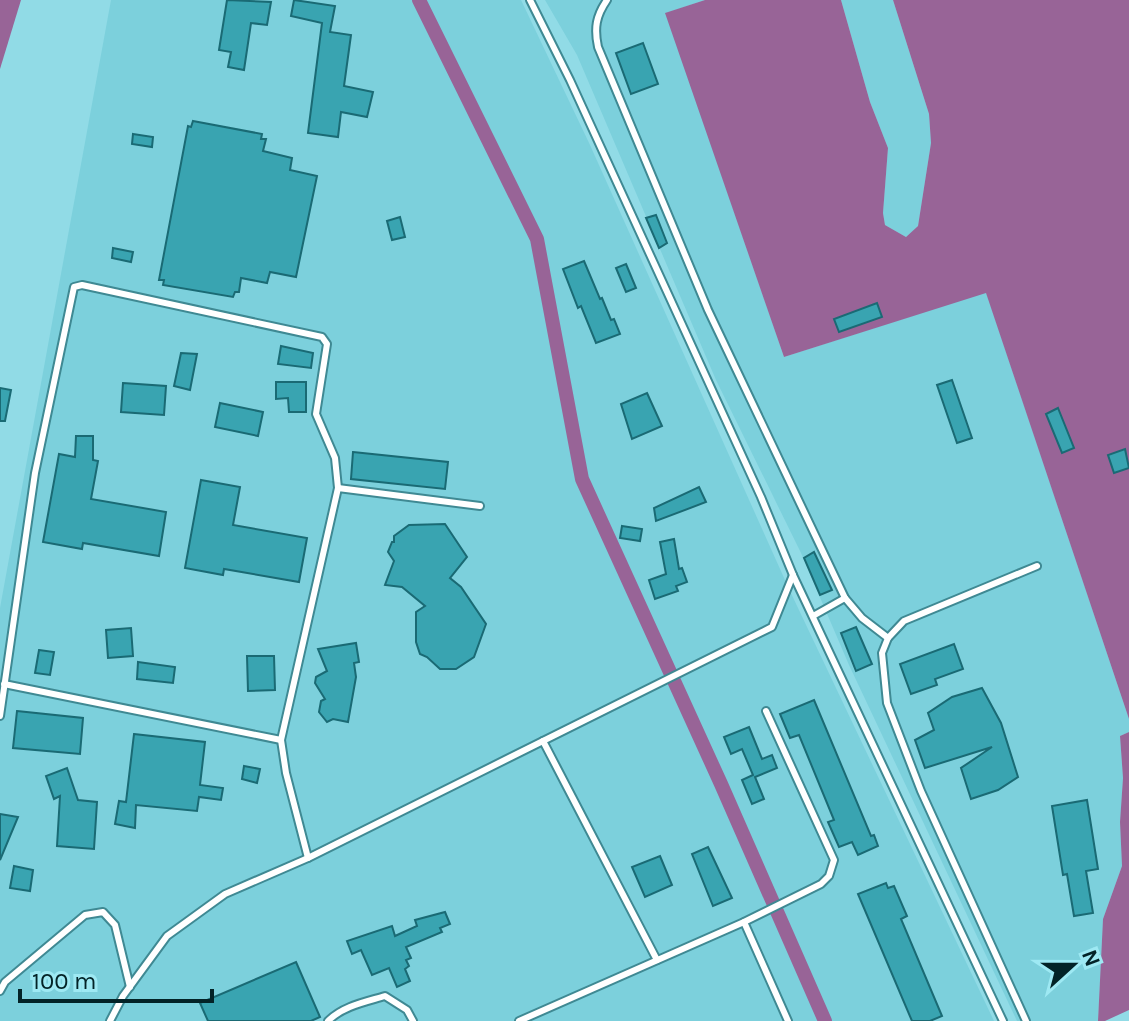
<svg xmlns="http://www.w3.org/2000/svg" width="1129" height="1021" font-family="Karla,sans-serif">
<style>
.built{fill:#7cd0dc}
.water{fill:#986497}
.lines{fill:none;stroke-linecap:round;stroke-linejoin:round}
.canal{stroke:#986497;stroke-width:14}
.building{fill:#39a4b1;stroke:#1a6a74;stroke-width:2}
.lane-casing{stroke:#3f8993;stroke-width:10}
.lane{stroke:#fff;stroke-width:6}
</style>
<rect width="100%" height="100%" fill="#91dbe6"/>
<!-- built -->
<g class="built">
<path d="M111,0H521L590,145L789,589L994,1021H0V608Z"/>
<path d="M545,0H705L666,13L784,357L986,292L1129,719V732L1120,736L1123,778L1120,822L1122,866L1103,919L1098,1021H1017L849,665L801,553L716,380L577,55Z"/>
<path d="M841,0H893L929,114L931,143L918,226L906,237L885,225L883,213L888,148L870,102Z"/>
</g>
<!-- water -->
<g class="water">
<path d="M0,0H21L0,69Z"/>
<path d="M705,0H841L870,102L888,148L883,213L885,225L906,237L918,226L931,143L929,114L893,0H1129V719L986,293L784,357L665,13Z"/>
<path d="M1129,732V1010L1105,1021H1098L1103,919L1122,866L1120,822L1123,778L1120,736Z"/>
</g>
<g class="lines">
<!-- canal -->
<path class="canal" d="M419,0L537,239L582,479L721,784L825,1021"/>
</g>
<!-- building -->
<g class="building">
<path d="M227,0L271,2L267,25L251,23L244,70L228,67L231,52L219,50Z"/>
<path d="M294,0L335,6L330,32L351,35L344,86L373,92L367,117L341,112L338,137L308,133L322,23L291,16Z"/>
<path d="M643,43L658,84L631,94L616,53Z"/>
<path d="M193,121L262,134L261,139H266L263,151L292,158L290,170L317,176L296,277L270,272L267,283L241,278L239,292H235L233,297L163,285L164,280H159L188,126L191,127Z"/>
<path d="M133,134L153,137L152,147L132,144Z"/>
<path d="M656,215L667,243L659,248L646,218Z"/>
<path d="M400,217L405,237L392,240L387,221Z"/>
<path d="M113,248L133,252L131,262L112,258Z"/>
<path d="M584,261L600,299L602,298L611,320L614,319L620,334L596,343L581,306L578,308L563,269Z"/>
<path d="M626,264L636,288L626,292L616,268Z"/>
<path d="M877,303L882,317L839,332L834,319Z"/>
<path d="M281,346L313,353L311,368L278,364Z"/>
<path d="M181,353L197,354L190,390L174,386Z"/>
<path d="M952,380L972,438L957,443L937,385Z"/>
<path d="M276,382H306V412H289L288,398L276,399Z"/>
<path d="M123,383L166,386L164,415L121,412Z"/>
<path d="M0,388L11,390L5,421H0Z"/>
<path d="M647,393L662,426L632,439L621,404Z"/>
<path d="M220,403L263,412L258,436L215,427Z"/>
<path d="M1058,408L1074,448L1062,453L1046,414Z"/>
<path d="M76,436H93V460L98,461L91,499L166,512L159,556L83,543L82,549L43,542L59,454L75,457Z"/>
<path d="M1125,449L1129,468L1114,473L1108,455Z"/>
<path d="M353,452L448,462L445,489L351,479Z"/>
<path d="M201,480L240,487L233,525L307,538L299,582L224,569L223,575L185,568Z"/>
<path d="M699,487L706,502L656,521L654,508Z"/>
<path d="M445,524L467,557L450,578L461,587L486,624L474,657L456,669H440L427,657L420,654L416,642V612L425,606L402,587L385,585L394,561L388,552L392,542H394V536L409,525Z"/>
<path d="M622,526L642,529L640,541L620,538Z"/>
<path d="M674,539L679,569L682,568L687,582L676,586L678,591L655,599L649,580L666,574L660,542Z"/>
<path d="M814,552L832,590L820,595L804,558Z"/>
<path d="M856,627L872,664L856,671L841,633Z"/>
<path d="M131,628L133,656L108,658L106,630Z"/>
<path d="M356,643L359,662L354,663L356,677L348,722L333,719L327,722L319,712L321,701L325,699L315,683L316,677L327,671L318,649Z"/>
<path d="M954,644L963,669L935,679L937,685L911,694L900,664Z"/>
<path d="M39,650L54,652L50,675L35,673Z"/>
<path d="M247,656H274L275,690L248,691Z"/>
<path d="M138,662L175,667L173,683L137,679Z"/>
<path d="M982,688L1001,723L1018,777L998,790L971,799L961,768L992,747L925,768L915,740L934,730L928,713L952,697Z"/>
<path d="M814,700L871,836L874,835L878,846L858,855L852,842L839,847L828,822L834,820L799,735L790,738L780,714Z"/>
<path d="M17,711L83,718L80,754L13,748Z"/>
<path d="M749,727L762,759L772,755L777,768L755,777L764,799L752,804L742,780L753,775L742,749L731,754L724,737Z"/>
<path d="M134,734L205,742L200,785L223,788L221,800L199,797L197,811L136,805L135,828L115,824L119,801L126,802Z"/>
<path d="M244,766L260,769L257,783L242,779Z"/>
<path d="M67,768L78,800L97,802L94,849L57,846L60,796L54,799L46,776Z"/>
<path d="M1087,800L1098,869L1086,871L1093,913L1074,916L1067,874L1063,875L1052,806Z"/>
<path d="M0,814L18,817L0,860Z"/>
<path d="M708,847L732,898L713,906L692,854Z"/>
<path d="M660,856L672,885L645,897L632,867Z"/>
<path d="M14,866L33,870L30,891L10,888Z"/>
<path d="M886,883L888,888L894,886L907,916L901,919L942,1016L930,1021H912L858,894Z"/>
<path d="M445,912L450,924L440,928L442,932L406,947L411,958L406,960L409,966L405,969L410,981L397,987L389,968L372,975L361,950L352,954L347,941L392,926L395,936L417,926L415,920Z"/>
<path d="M296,962L320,1017L311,1021H208L200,1003Z"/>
</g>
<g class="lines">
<!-- lane casing -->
<g class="lane-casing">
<g id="lane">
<path d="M530,0L570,80L761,497L793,575L1003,1021"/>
<path d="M607,0C596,16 594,28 598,47L708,310L845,598L862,618L888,638"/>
<path d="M338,488L480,506"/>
<path d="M813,616L845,598"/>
<path d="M4,684L281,740"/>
<path d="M0,716L35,473L74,287L82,285L322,337L327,344L316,414L335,458L338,488L281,740L286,773L308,858"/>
<path d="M543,741L657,960"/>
<path d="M744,922L788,1021"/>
<path d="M0,991L5,982L85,915L103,912L115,925L130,987"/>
<path d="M110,1021L123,996L167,936L225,894L308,858L772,627L793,575"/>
<path d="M328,1021C343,1006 365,1002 385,996L407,1010L413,1021"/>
<path d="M519,1021L744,922L821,884L829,876L834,860L766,711"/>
<path d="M1026,1021L921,791L887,703L882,653L888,638L904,621L1037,566"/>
</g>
</g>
<!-- lane -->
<use href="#lane" class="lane"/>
</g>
<!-- north arrow -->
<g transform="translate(1073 965) rotate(69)" stroke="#9ee9f3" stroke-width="6" paint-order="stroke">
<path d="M0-6L14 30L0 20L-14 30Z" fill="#032327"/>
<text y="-12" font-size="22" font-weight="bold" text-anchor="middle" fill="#032327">N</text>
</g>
<!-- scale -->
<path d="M20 989v12h192v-12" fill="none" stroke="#032327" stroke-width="4"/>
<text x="32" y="989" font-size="24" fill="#032327" stroke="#9ee9f3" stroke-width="6" paint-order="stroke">100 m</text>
</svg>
